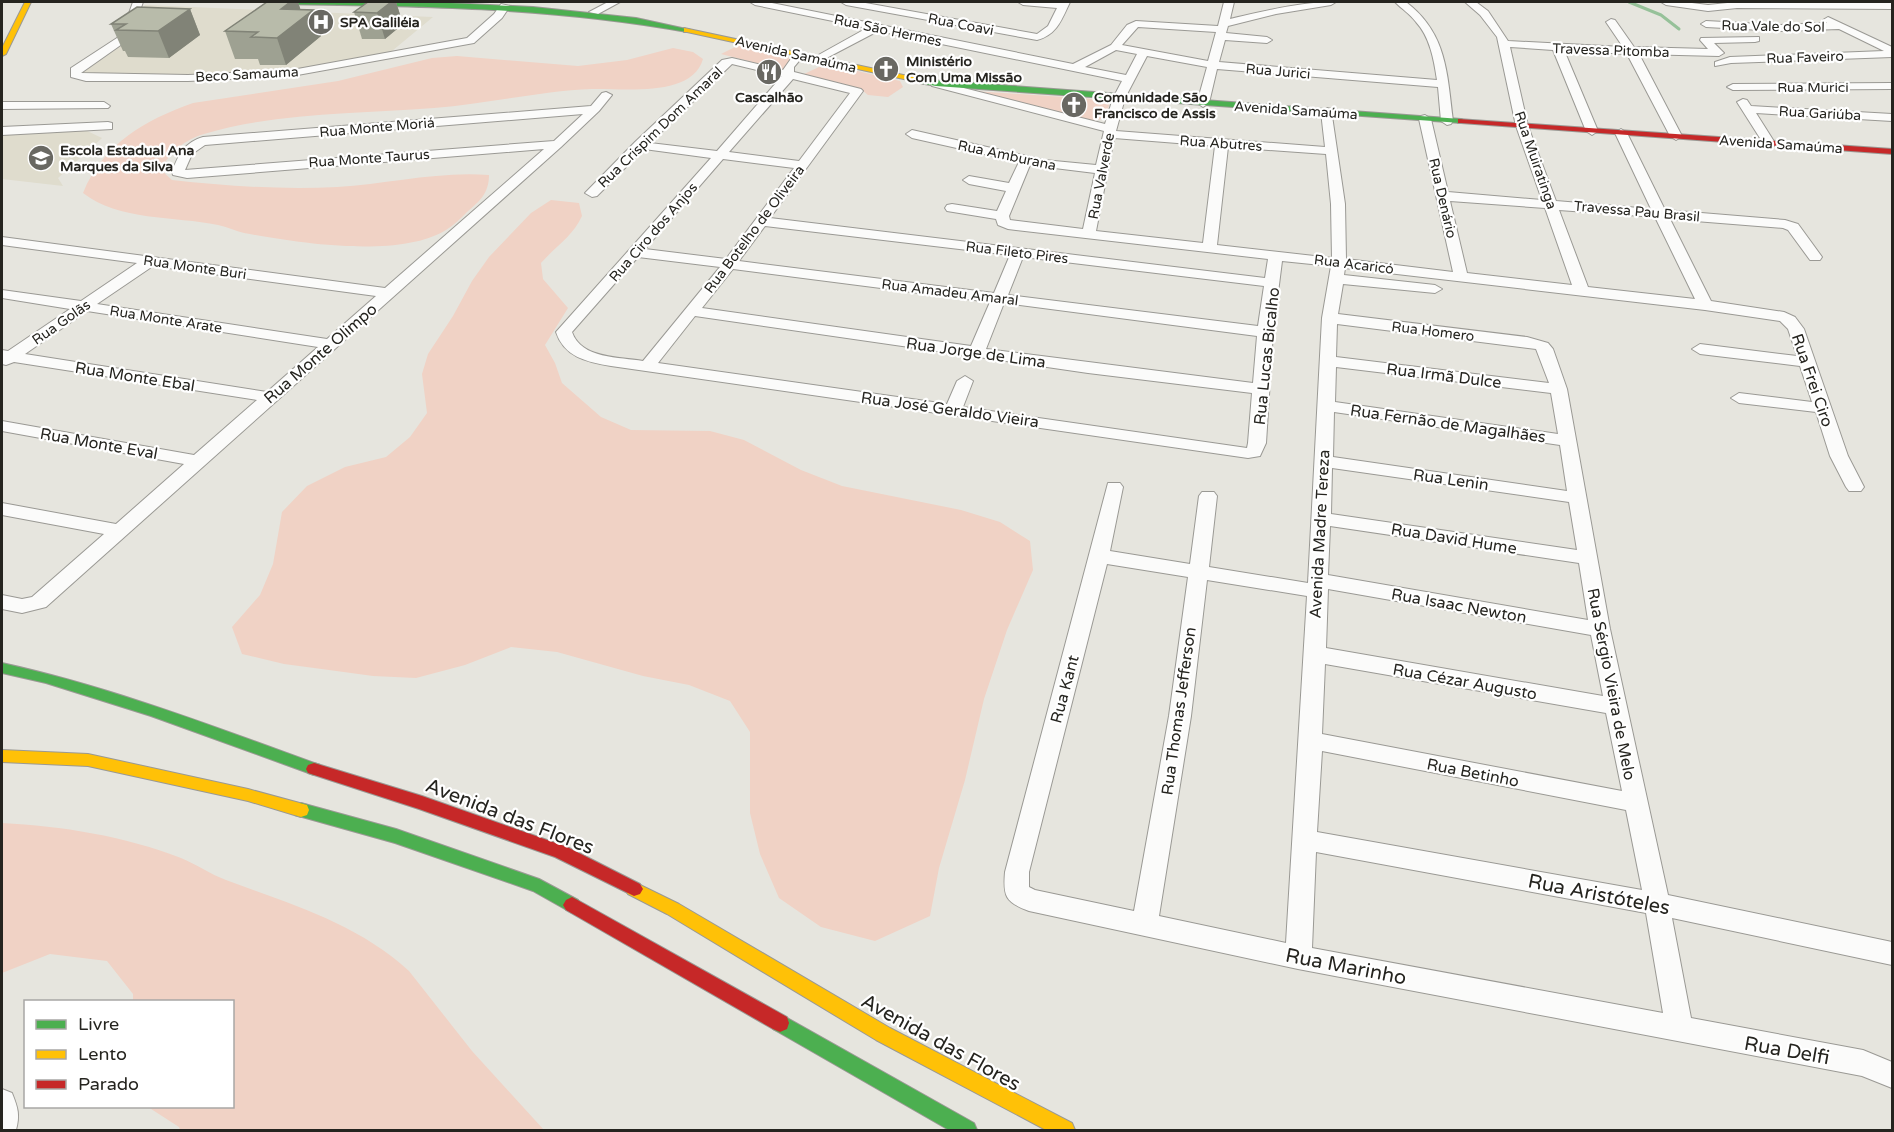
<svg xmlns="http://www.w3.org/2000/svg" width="1894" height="1132" font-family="'Varela Round',sans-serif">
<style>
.built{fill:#dfdccd}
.green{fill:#f0d2c5}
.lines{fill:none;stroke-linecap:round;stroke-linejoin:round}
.stream{stroke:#96c199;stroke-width:3}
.street-casing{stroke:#9a9994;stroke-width:2}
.fast-casing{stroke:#9a9994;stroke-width:2}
.slow-casing{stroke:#9a9994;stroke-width:2}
.jam-casing{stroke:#9a9994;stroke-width:2}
.street{fill:#fbfbfa;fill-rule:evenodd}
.fast{fill:#4caf50;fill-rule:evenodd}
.slow{fill:#ffc107;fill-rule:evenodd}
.jam{fill:#c62828;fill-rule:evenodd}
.wall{fill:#9ea192}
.shaded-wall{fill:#818377}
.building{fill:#b8bbaa;stroke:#818377;stroke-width:1.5}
.labels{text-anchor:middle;stroke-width:4.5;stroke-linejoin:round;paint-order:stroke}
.far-poi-label{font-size:14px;font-weight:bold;fill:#25241f;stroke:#fff;text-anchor:start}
.far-street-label{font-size:14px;fill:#25241f;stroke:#fff}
.street-label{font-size:16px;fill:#25241f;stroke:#fff}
.near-street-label{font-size:20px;fill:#25241f;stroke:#fff}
</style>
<rect width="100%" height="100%" fill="#e6e5de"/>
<!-- built -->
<g class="built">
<path d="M145,5L433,17L392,51L301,70L194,76L77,73L109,52Z"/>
<path d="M83,129L102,138L58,178L63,186L2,179V134Z"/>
</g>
<!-- green -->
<g class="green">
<path d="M739,45L787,56L790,60L783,70L721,54Z"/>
<path d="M673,48L693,52L703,59C692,98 623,88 592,89C540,91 487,104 434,108C360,114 276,112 204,134C186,139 168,153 161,170L172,180C226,186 283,190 337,187C388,184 438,171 489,175C489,193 480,201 467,212C461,218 454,225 446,230C399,259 297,243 244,233C236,231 227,227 218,225C175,216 118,221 83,193C103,144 145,120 193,103L338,81L432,58L457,56L578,66L627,60Z"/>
<path d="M836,66L900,81L903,87L888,97L868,95L861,89L802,75L819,67Z"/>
<path d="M973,91L1108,100L1110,102C1107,113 1105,120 1092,121L1004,101Z"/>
<path d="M551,200L579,203L582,216C573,236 555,247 541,263L543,279L568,308L545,345L555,363L562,383L601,417L631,430L710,431L744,440L801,470L842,486L961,510L1000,522L1030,541L1033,570L1007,630L984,699L965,780L939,868L930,916L875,941L821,927L779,898L760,854L750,813V732L730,701L689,685L643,676L557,652L511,647L465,665L416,678L373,676L329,670L284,664L242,654L232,627L260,595L273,564L282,512L307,486L345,467L386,457L410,437L427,413L422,374L428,354L453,316L472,281L489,257L531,213Z"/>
<path d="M2,823C62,826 124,836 181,858C196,864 210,874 226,880C290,904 357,923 409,971L472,1051L544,1130H180L179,1127L148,1107L232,1106V1002L133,1001V994L107,961L50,954L2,973Z"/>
</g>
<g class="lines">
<!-- stream -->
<path class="stream" d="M1629,2L1661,15L1679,29"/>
<!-- street casing -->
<g class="street-casing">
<g id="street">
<path d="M133,2H143L133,30L125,42L81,73L188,75L292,70L467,38L494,14L501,4L510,6L502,18L474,43L292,76L188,81H86L71,77V68L117,38L123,30Z"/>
<path d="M608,2H620L598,14L589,12Z"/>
<path d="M750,2H767L1073,64L1111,45L1127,25L1136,21L1218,26L1224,2H1234L1230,19C1265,11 1299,2 1336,2L1331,5L1276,14L1228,26L1226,33L1267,37L1272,40L1267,43L1225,40L1219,62L1437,80C1434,60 1430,37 1416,22C1410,14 1402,9 1395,2H1406C1447,33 1447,73 1453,121L1451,124L1447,125L1441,121L1438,87L1217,69L1209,103L1203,107L1197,103L1207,67L1147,56L1125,98L1116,131L1325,147L1321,112L1327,108L1331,109L1345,204L1346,259L1453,272L1419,119L1421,116L1425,115L1431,119L1448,192L1542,200L1516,126L1497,37L1480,15L1465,2H1476L1488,11L1508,41L1623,47L1606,22L1611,19L1615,20L1634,47L1708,49L1700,40L1701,38L1759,37V41L1755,42L1714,43L1724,53L1719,56L1639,54L1682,136L1676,140L1670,136L1627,54L1564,50L1598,131L1592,135L1586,131L1553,50L1510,47L1528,126L1556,201L1651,209L1615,133L1621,129L1627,133L1665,210L1785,220L1798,224L1822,257L1820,260H1810L1788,230L1783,228L1670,219L1711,301L1784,312L1795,317L1804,329L1848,456L1864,487L1861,491H1849L1846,487L1830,456L1816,412L1739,403L1731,398L1739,393L1812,402L1800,366L1700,354L1692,349L1700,344L1797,356L1788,329L1780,321L1705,310L1345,268L1344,275L1435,285L1442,289L1435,293L1343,284L1338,314L1527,337L1548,343L1553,349L1567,389L1610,629L1668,895L1892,942V965L1672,918L1691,1018L1863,1050L1892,1062V1088L1862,1076L1298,969L1029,911C1005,902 1003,896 1005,872L1108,483H1120L1123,487L1110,551L1190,564L1199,496L1202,492H1214L1217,496L1209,567L1308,583L1322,318L1331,266L1282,261L1273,332L1266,443L1260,456L1248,458L611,366C587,362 564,357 556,332L711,158L644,149L597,196L592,197L585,193L635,142L722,60L732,58L783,70L795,53H803L804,55L794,67V72L861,89L863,91L770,218L1265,278L1268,259L1008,229L998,225L996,219L947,211L945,208L947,205L952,204L997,211L1006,191L969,184L963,180L969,176L1009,183L1019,162L912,138L906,134L912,130L1044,160L1096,165L1104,131L932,86L930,84L936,81L1105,124L1113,98L1122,81L878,31L817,63L812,60L813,58L867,28L755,5ZM1138,27L1216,32L1208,61L1122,45ZM1116,50L1137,54L1126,75L1085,67ZM732,64L782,76L717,151L650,143ZM793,79L850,93L799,161L729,152ZM1114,138L1215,146L1203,243L1096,231ZM1228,147L1326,154L1331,204L1332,258L1217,245ZM723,159L794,168L726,259L645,249ZM1030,165L1095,173L1083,229L1010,220L1009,216ZM1450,201L1545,208L1572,285L1467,273ZM1559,210L1655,217L1695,299L1588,287ZM765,226L1010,255L994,293L739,261ZM638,257L720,267L643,361C620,357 581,359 572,332ZM1023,257L1264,286L1258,326L1008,295ZM733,269L990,302L971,346L702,308ZM1004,303L1257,336L1253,383L986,349ZM695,316L1088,373L1252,393L1248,443L1247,448L963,407L973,381L965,376L957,381L947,404L658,363ZM1337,324L1536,349L1549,383L1336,357ZM1336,367L1551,393L1558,434L1335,402ZM1334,412L1560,445L1567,491L1333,457ZM1332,468L1569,502L1577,550L1331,514ZM1330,526L1579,563L1588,620L1328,575ZM1107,564L1188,577L1169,716L1134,911L1035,890L1029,887V872ZM1207,580L1307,596L1286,943L1159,916L1191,716ZM1328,589L1591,635L1603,696L1326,648ZM1325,664L1606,713L1622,791L1322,734ZM1322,751L1626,810L1642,890L1317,832ZM1316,852L1646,913L1663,1013L1312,948Z"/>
<path d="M841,2H860L1037,34L1048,26L1057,8L1023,5L1018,2H1070C1062,19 1057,35 1037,40L846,5Z"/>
<path d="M1661,2H1684L1708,5L1737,2L1892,3V9L1737,8L1708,11L1666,5Z"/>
<path d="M1828,17L1892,47V57L1731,63L1715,66V62L1730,57L1884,51L1839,29L1780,31L1706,27L1701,24L1706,21L1780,25L1827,23L1823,20Z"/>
<path d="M1892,83V89L1733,90L1727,87L1733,84Z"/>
<path d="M606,92L612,95L599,111L561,147L46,607L22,613L2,609V595L22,599L32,597L104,534L2,515V503L116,524L184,464L2,431V421L194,455L257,400L14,362L6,365L2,364V350L8,351L70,309L2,298V290L81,301L137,263L2,245V237L385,288L544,149L187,178L173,175L172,172C178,155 185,142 203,137L591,106L602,93ZM583,114L554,141L185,170L192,154L205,145ZM153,266L376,296L327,339L97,304ZM87,311L318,347L267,392L25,354Z"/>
<path d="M1743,99L1747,100L1751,106L1892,114V121L1756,113L1775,143L1769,147L1765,146L1737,102Z"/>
<path d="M104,102L110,106L108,108L2,109V102Z"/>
<path d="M108,122L112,123V129L2,135V127Z"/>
<path d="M2,1089L12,1093C18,1108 20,1115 16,1130H2Z"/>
</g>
</g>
<!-- fast casing -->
<g class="fast-casing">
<g id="fast">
<path d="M272,2H430L533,7L636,18L691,30L687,32C550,7 414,6 275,4Z"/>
<path d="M919,79L1461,119L1465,121L1461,123L936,86L919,83Z"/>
<path d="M2,663C111,687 215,727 320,765L322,769L320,773L314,775L151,716L46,683L2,673Z"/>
<path d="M301,803L396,829L539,879L578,900L581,905L578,910L572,913L533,891L395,843L295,815L293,810L295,805Z"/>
<path d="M780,1014L974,1123L977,1130H949L773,1029L771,1023L773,1017Z"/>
</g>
</g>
<!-- slow casing -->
<g class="slow-casing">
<g id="slow">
<path d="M25,2H31L6,54L2,56V48Z"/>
<path d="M684,28L922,79L926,81L922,83L687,32H684Z"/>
<path d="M2,750L88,754L248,789L307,805L309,810L307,815L301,817L248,801L88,766L2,762Z"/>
<path d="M634,882L679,904L890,1028L1072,1123L1075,1130H1046L876,1040L667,914L628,894L625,889L628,884Z"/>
</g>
</g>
<!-- jam casing -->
<g class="jam-casing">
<g id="jam">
<path d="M1458,119L1892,149V154L1461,123H1458Z"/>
<path d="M314,763L422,796L567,847L640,884L643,889L640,894L634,896L555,857L419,809L308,773L306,769L308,765Z"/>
<path d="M572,897L787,1017L789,1023L787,1029L780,1032L773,1029L566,910L563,905L566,900Z"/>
</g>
</g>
<!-- street -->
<use href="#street" class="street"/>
<!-- fast -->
<use href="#fast" class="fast"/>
<!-- slow -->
<use href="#slow" class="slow"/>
<!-- jam -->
<use href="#jam" class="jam"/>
</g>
<!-- wall -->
<g class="wall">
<path d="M267,2H298L300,9L313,10L321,36L286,65H260L258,59H235L225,31Z"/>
<path d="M368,2H396L403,24L385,39H362L354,12Z"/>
<path d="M190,9L200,35L169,58L128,57L125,51H123L111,24Z"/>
</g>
<!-- shaded-wall -->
<g class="shaded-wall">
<path d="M290,2H298L303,17L313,10L321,36L286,65L277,38L281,9Z"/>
<path d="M391,2H396L403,24L385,39L377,13Z"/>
<path d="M190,9L200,35L169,58L158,31Z"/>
</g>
<!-- building -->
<g class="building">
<path d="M267,2H290L281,9L313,10L277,38L251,37L258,32L225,31Z"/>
<path d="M368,2H391L377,13L354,12Z"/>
<path d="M137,7L190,9L158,31L116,30L126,24H111Z"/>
</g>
<!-- icons -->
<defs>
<g id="hospital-disc" transform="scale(1.35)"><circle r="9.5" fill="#696862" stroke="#fff"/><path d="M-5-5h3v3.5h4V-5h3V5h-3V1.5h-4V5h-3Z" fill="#fff"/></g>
<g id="church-disc" transform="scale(1.35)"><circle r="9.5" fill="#696862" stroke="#fff"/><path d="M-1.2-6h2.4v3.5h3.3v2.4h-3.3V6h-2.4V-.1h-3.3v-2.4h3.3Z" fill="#fff"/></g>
<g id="restaurant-disc" transform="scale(1.35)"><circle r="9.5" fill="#696862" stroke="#fff"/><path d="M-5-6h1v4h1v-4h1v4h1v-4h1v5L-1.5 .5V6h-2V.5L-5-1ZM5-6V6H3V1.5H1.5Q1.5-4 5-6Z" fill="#fff"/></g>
<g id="school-disc" transform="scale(1.35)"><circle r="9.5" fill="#696862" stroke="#fff"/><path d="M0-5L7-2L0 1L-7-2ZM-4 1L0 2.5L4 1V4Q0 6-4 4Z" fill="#fff"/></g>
</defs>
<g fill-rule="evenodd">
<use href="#hospital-disc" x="321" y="22"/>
<use href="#church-disc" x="886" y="69"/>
<use href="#restaurant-disc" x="769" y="72"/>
<use href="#church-disc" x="1074" y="105"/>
<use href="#school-disc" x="41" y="158"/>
</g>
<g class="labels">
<!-- far-poi labels -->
<g class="far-poi-label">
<text x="340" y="27">SPA Galiléia</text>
<text x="906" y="66">Ministério<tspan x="906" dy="16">Com Uma Missão</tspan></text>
<text x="769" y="102" text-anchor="middle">Cascalhão</text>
<text x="1094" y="102">Comunidade São<tspan x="1094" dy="16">Francisco de Assis</tspan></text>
<text x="60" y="155">Escola Estadual Ana<tspan x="60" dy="16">Marques da Silva</tspan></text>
</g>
<!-- far-street labels -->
<g class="far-street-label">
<text transform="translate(961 24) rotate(11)" y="5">Rua Coavi</text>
<text transform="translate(1773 26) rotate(1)" y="5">Rua Vale do Sol</text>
<text transform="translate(888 30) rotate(12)" y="5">Rua São Hermes</text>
<text transform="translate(1611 50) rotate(2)" y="5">Travessa Pitomba</text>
<text transform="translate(796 54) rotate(13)" y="5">Avenida Samaúma</text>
<text transform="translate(1805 57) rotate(-2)" y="5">Rua Faveiro</text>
<text transform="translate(1278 71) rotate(5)" y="5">Rua Jurici</text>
<text transform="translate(247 74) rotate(-3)" y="5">Beco Samauma</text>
<text x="1813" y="92">Rua Murici</text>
<text transform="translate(1296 110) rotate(4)" y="5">Avenida Samaúma</text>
<text transform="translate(1820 113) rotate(3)" y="5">Rua Gariúba</text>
<text transform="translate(377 127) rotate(-5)" y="5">Rua Monte Moriá</text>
<text transform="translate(660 127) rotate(-44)" y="5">Rua Crispim Dom Amaral</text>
<text transform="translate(1221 143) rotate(4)" y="5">Rua Abutres</text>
<text transform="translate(1781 144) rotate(4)" y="5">Avenida Samaúma</text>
<text transform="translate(1007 155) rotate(12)" y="5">Rua Amburana</text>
<text transform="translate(369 158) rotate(-4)" y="5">Rua Monte Taurus</text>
<text transform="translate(1536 160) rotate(71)" y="5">Rua Muiratinga</text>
<text transform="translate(1101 176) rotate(-79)" y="5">Rua Valverde</text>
<text transform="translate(1443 198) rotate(77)" y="5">Rua Denário</text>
<text transform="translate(1637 211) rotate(5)" y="5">Travessa Pau Brasil</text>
<text transform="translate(754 229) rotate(-53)" y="5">Rua Botelho de Oliveira</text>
<text transform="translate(653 232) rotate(-49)" y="5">Rua Ciro dos Anjos</text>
<text transform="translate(1017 252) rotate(7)" y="5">Rua Fileto Pires</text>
<text transform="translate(1354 264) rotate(7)" y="5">Rua Acaricó</text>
<text transform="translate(195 267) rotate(8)" y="5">Rua Monte Buri</text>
<text transform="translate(950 292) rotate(7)" y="5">Rua Amadeu Amaral</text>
<text transform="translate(166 319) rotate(9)" y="5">Rua Monte Arate</text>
<text transform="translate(61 322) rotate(-35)" y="5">Rua Golãs</text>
<text transform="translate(1433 331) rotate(7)" y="5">Rua Homero</text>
</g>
<!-- street labels -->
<g class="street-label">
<text transform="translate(976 352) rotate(8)" y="6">Rua Jorge de Lima</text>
<text transform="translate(320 353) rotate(-41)" y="6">Rua Monte Olimpo</text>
<text transform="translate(1266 356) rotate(-84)" y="6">Rua Lucas Bicalho</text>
<text transform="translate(1444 375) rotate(7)" y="6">Rua Irmã Dulce</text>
<text transform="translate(135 376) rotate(9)" y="6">Rua Monte Ebal</text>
<text transform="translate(1813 380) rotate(71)" y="6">Rua Frei Ciro</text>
<text transform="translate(950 409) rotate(8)" y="6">Rua José Geraldo Vieira</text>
<text transform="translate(1448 423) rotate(8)" y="6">Rua Fernão de Magalhães</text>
<text transform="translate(99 443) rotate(10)" y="6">Rua Monte Eval</text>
<text transform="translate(1451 479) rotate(8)" y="6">Rua Lenin</text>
<text transform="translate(1319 534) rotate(-87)" y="6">Avenida Madre Tereza</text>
<text transform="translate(1454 538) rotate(9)" y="6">Rua David Hume</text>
<text transform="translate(1459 605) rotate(10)" y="6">Rua Isaac Newton</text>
<text transform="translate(1465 681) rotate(10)" y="6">Rua Cézar Augusto</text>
<text transform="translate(1612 684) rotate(79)" y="6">Rua Sérgio Vieira de Melo</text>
<text transform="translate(1064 689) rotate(-75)" y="6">Rua Kant</text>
<text transform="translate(1178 711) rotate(-82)" y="6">Rua Thomas Jefferson</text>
<text transform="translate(1473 772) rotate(11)" y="6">Rua Betinho</text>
</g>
<!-- near-street labels -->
<g class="near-street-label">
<text transform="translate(510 816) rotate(21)" y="7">Avenida das Flores</text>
<text transform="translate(1599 894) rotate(11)" y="7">Rua Aristóteles</text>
<text transform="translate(1346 966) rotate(11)" y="7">Rua Marinho</text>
<text transform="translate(941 1042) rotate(29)" y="7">Avenida das Flores</text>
<text transform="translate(1787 1050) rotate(10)" y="7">Rua Delfi</text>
</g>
</g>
<!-- border -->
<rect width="1894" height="1132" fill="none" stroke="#25241f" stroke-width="6"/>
<!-- legend -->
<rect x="24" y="1000" width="210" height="108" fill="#ffffff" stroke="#a8a7a5" stroke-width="1.5"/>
<rect x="36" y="1020" width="30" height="9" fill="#4caf50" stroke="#a8a7a5" stroke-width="1.5"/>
<text x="78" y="1030" font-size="18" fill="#25241f">Livre</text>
<rect x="36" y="1050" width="30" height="9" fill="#ffc107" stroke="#a8a7a5" stroke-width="1.5"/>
<text x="78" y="1060" font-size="18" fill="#25241f">Lento</text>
<rect x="36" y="1080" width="30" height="9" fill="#c62828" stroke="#a8a7a5" stroke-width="1.5"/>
<text x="78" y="1090" font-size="18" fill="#25241f">Parado</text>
</svg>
